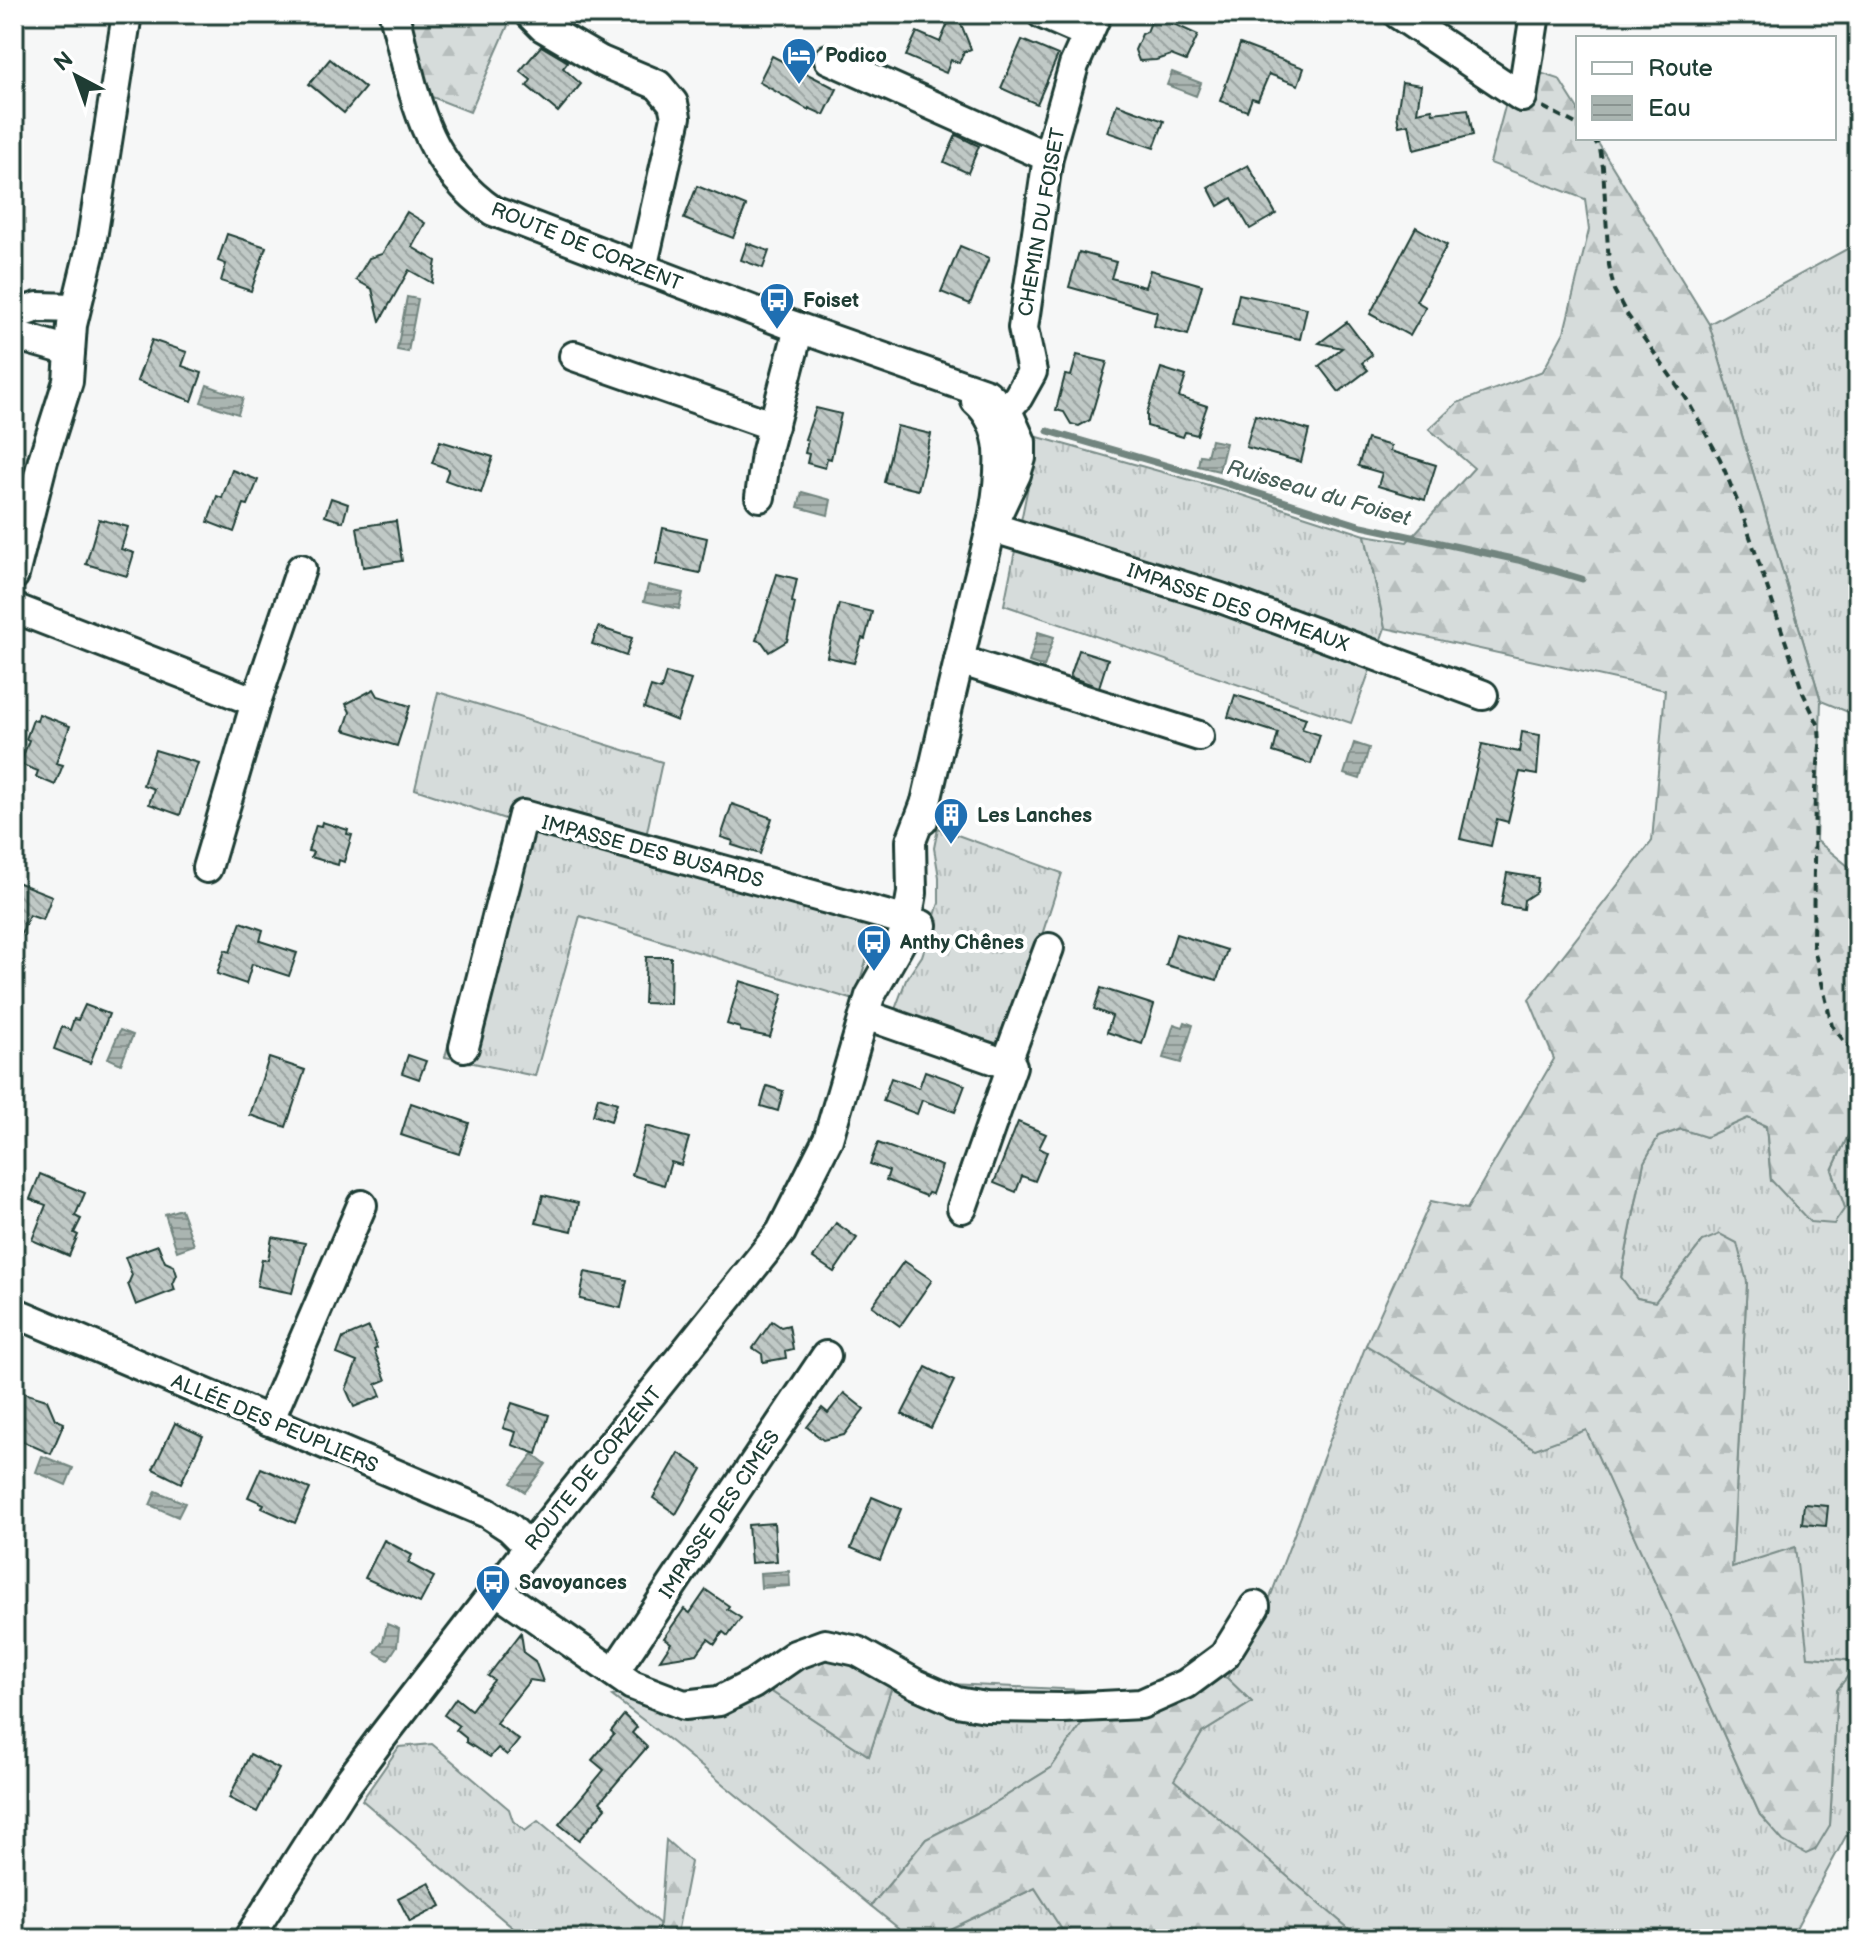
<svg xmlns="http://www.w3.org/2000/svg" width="1872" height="1953" font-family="'Balsamiq Sans',sans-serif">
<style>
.grass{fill:url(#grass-tufts);stroke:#7a8c88;stroke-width:2}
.forest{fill:url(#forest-firs);stroke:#7a8c88;stroke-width:2}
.water{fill:url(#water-rules);stroke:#72857f;stroke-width:2}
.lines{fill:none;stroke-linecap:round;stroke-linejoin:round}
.stream{stroke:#72857f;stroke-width:7}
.building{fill:url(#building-back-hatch);stroke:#1f3d34;stroke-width:2}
.minor-casing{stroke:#1f3d34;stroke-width:34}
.path{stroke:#1f3d34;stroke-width:4;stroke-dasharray:8 6;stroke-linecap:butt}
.minor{stroke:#fff;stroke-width:28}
.labels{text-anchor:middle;stroke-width:8;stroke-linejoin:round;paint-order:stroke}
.poi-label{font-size:20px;font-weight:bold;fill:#1f3d34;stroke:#fff;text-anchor:start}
.street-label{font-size:20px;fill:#1f3d34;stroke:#fff}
.water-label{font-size:22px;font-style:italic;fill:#49615a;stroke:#fff}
</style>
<defs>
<pattern id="grass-tufts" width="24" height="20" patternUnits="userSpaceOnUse" patternTransform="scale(2)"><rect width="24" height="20" fill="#d6dcdb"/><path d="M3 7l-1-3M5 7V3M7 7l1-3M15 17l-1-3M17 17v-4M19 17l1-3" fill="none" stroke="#b7bebd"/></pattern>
<pattern id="forest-firs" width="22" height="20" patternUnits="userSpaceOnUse" patternTransform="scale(2)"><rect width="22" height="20" fill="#d6dcdb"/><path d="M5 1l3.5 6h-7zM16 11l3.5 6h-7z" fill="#b7bebd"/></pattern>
<pattern id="water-rules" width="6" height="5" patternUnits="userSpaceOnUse" patternTransform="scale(2)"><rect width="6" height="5" fill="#aab5b1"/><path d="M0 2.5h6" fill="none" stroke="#8a9491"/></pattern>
<pattern id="building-back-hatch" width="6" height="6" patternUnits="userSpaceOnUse" patternTransform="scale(2)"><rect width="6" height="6" fill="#c0c9c6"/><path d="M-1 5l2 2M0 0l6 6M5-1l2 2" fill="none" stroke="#9ba4a2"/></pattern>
</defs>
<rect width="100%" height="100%" fill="#f6f7f7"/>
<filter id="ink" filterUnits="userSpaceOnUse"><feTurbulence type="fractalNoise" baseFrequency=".0125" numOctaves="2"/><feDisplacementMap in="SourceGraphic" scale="16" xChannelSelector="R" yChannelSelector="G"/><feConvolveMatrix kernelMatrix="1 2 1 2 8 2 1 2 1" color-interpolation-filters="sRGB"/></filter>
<g filter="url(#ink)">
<!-- grass -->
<g class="grass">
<path d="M1858,243V716L1821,701L1709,324Z"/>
<path d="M1038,437L1226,490L1365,535L1385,628L1351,723L1004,605Z"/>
<path d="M438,692L662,762L645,841L877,925L854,1000L580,916L535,1076L445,1057L508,820L415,789Z"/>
<path d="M938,828L1062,873L1006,1046L894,1012L906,980L922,956L939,903V877L934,848Z"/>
<path d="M1858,1114V1661L1808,1657L1732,1568L1747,1282L1703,1241L1655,1302L1637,1298L1621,1278L1644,1162L1658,1137L1682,1129L1706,1137L1748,1118L1766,1127L1771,1181L1845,1208L1832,1170Z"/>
<path d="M1366,1345L1535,1449L1586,1429L1760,1815L1830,1825L1837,1690L1851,1672L1858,1671V1836H1846L1790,1939H1427L1411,1929L1383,1939H1361L1173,1780L1202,1733L1252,1702L1227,1678L1268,1603Z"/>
<path d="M900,1662L949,1684L1105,1691L1051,1768L985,1809L926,1839L871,1906L673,1743L612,1696L633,1692L766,1688L869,1756Z"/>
<path d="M432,1744L509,1809L513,1821L525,1831L538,1821L660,1924L653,1939H526L362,1800L399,1747Z"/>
<path d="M1035,1888L1068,1939H929Z"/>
</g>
<!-- forest -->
<g class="forest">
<path d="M408,14H513L470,112L427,95Z"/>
<path d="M1516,65L1559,79L1578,109V138H1595L1709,324L1821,701L1816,840L1858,874V1114L1832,1170L1845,1208L1834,1224L1810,1222L1771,1180L1766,1126L1748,1118L1706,1137L1681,1129L1658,1137L1644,1162L1621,1277L1637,1298L1655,1302L1703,1241L1720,1234L1737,1243L1747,1282L1732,1567L1795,1547L1808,1657L1858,1661V1671L1851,1672L1837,1690L1830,1825L1815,1850L1806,1854L1783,1841L1760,1815L1586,1430L1535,1449L1366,1345L1431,1201L1467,1209L1554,1059L1529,999L1652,841L1665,690L1385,628L1365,535L1407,542L1474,468L1429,429L1457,403L1543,371L1564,332L1589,230L1585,199L1490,163Z"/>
<path d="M878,1653L900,1662L869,1756L766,1688L810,1664L841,1658L860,1669Z"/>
<path d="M1190,1663L1227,1678L1252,1702L1202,1733L1174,1780L1361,1939H1068L1035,1888L929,1939H912L871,1906L926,1839L985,1809L1051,1768L1105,1691L1139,1692Z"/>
<path d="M666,1840L691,1862L676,1939H653L660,1924Z"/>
</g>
<!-- water -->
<g class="water">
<path d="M1172,72L1201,83L1196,96L1167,85Z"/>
<path d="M407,297L418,299L408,352L397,350Z"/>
<path d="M207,385L243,398L238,414L201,402Z"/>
<path d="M1211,440L1226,443L1219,471L1198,466L1200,455L1207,456Z"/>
<path d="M802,492L831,500L828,515L798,507Z"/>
<path d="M648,585L683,593L679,609L644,601Z"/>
<path d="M1038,632L1054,637L1044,667L1029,662Z"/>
<path d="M1354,743L1369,748L1360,779L1344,774Z"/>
<path d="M1185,1022L1193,1025L1181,1063L1163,1058L1174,1024L1183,1027Z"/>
<path d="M120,1030L133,1035L121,1064L108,1058Z"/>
<path d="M181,1209L194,1245L177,1251L165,1214Z"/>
<path d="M533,1454L546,1464L525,1492L511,1483Z"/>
<path d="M42,1456L73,1468L66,1485L36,1472Z"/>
<path d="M156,1491L185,1503L178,1517L150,1505Z"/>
<path d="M789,1571L790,1586L761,1588L760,1573Z"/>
<path d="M387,1624L399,1629L397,1646L388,1660L375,1652L383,1641Z"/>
</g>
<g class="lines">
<!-- stream -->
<path class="stream" d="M1048,431L1206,477L1362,526L1518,560L1582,579"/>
</g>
<!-- building -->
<g class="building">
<path d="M952,14H957L971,49L964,52L959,63L951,60L946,73L906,56L917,32L940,42Z"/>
<path d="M1161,18L1198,35L1186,61L1171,55L1156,60L1139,61L1135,50L1142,34L1147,32L1151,22Z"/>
<path d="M1022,40L1058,55L1037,104L1001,88Z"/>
<path d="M1240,44L1304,68L1298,85L1269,74L1258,100L1252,98L1247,111L1220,101Z"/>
<path d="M541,46L568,62L563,68L581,84L558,112L527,86L531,80L520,71Z"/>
<path d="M772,56L837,89L824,115L809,108V110L759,82Z"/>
<path d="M330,59L365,88L344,113L309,84Z"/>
<path d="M1402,82L1421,85L1417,112L1432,109L1433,113L1468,109L1473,135L1414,150L1409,124L1399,126L1397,115Z"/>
<path d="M1117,104L1164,121L1154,148L1107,132Z"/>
<path d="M956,135L979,146L968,173L944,162Z"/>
<path d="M1248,165L1276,214L1250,229L1232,198L1218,206L1208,187Z"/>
<path d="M697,186L746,206L733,238L684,219Z"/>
<path d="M407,212L425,223L412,247L436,261L432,283L409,270L380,321L372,289L356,280L369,258L382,254Z"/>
<path d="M1416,227L1447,245L1416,301L1426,307L1410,336L1370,314Z"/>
<path d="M227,234L266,247L251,291L221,281L226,264L218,261Z"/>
<path d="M747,243L769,251L763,268L741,260Z"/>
<path d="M960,246L989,258L970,304L941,292Z"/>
<path d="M1079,252L1116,262L1111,278L1145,287L1150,270L1202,285L1188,335L1154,326L1157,312L1069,287Z"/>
<path d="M1239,294L1307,308L1300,339L1232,325Z"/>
<path d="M1347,322L1372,355L1362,363L1368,370L1339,392L1319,366L1342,348L1319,343Z"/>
<path d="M152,340L187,352L182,366L202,373L192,401L137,381Z"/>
<path d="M1077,355L1107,362L1090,420L1079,426L1071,424L1064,412L1056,410L1065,375L1071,376Z"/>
<path d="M1161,368L1186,376L1179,397L1207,406L1197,435L1185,432L1183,437L1147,426V413Z"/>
<path d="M816,408L841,414L831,459L827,458L825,468L807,463L809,454L805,453L808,440L805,439Z"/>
<path d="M1255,415L1309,430L1301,462L1246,447Z"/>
<path d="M897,426L931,434L918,490L884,482Z"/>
<path d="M1367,439L1391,446L1390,451L1436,465L1425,500L1378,486L1382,473L1358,466Z"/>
<path d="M440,441L493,457L481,493L445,480L449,469L432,463Z"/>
<path d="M232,470L258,480L248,505L244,504L234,532L208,522L217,496L222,498Z"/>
<path d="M331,498L348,504L343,522L325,516Z"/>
<path d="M99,519L128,527L121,549L134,553L127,576L86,564Z"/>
<path d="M396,521L402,561L363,567L357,527Z"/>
<path d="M663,528L707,538L700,573L656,564Z"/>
<path d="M777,574L797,579L792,602L795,603L787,641L769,652L762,642L756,640Z"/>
<path d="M839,604L872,612L865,639L862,638L854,663L827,657Z"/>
<path d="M598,627L632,638L626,656L592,644Z"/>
<path d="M1079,650L1108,659L1099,687L1070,677Z"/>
<path d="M666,673L691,680L677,721L644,708L651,687L661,690Z"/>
<path d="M374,689L378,696L410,706L397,746L344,730L350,712L346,704Z"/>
<path d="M1235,695L1306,718L1302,729L1320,735L1311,764L1273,752L1278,733L1228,717Z"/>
<path d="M39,714L70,726L56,763L63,765L55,785L36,777L38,771L20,764L29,740L26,739L33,720L37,721Z"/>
<path d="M1522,732L1540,735L1537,775L1520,772L1508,822L1497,819L1491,846L1460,839L1482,744L1519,752Z"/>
<path d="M155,750L198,763L180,815L149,804L154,789L143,785Z"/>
<path d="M732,804L772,818L760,854L732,845L733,841L721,837Z"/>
<path d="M322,822L348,830L347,834L352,835L344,862L339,860L338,865L311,857L313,852L308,851L316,825L321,826Z"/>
<path d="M1507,873L1538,878L1536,892L1524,900L1523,909L1501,905Z"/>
<path d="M14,881L52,896L43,920L29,915L15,950Z"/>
<path d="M241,922L263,930L260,941L297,953L289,976L252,964L246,984L217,974L225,950L230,952Z"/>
<path d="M1176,934L1227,950L1217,980L1166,965Z"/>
<path d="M646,957H671L670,1004L644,1003Z"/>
<path d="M740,981L783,994L770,1037L740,1031V1028L727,1024Z"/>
<path d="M1101,988L1154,1005L1142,1044L1107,1032L1112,1016L1094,1009Z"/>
<path d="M85,1005L109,1014L90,1063L54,1049L62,1027L70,1030L74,1019L78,1020Z"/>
<path d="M408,1055L426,1061L419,1079L402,1073Z"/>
<path d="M269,1058L305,1070L286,1127L250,1115Z"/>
<path d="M925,1071L965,1085L955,1112L922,1100L917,1114L883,1101L891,1078L919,1088Z"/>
<path d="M767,1086L783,1091L778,1111L761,1106Z"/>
<path d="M598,1097L617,1103L611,1121L593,1115Z"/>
<path d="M411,1103L469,1123L459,1154L401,1135Z"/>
<path d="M1018,1122L1046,1134L1039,1148L1047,1152L1035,1181L1022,1176L1016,1192L994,1183Z"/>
<path d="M646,1126L689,1138L681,1165L671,1162L664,1185L632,1175Z"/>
<path d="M878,1143L942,1166L932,1194L928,1193L926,1196L886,1180L889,1171L870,1164Z"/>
<path d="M40,1174L85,1193L75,1216L81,1219L74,1233L78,1235L69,1256L32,1240L46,1205L30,1199Z"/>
<path d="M543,1195L578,1203L572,1231L536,1223Z"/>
<path d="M836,1223L857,1238L834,1272L813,1258Z"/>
<path d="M272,1237L305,1243L292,1293L257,1286L262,1259L268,1260Z"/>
<path d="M158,1245L165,1262L174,1266L177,1275L173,1284L175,1290L136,1305L128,1284L132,1275L125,1257Z"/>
<path d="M904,1261L932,1280L900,1326L872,1306Z"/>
<path d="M585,1272L627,1280L621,1308L580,1299Z"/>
<path d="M772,1321L781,1327L789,1325L793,1349L785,1351L786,1358L763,1362L762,1354L753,1348Z"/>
<path d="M369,1327L377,1348L374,1350L386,1380L376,1384L381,1396L354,1407L346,1389L357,1362L337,1354L343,1338Z"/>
<path d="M926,1367L954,1381L931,1428L902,1414Z"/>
<path d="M14,1390L47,1400L55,1419L64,1423L51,1454L17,1439L21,1430L14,1427Z"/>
<path d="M844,1393L864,1409L844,1435L823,1440L807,1427L822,1408L828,1413Z"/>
<path d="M512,1403L549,1415L537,1454L512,1445L516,1432L503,1428Z"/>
<path d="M175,1423L203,1436L181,1483L153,1469Z"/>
<path d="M679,1453L702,1469L676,1514L653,1498Z"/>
<path d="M261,1468L310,1489L295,1523L262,1508L264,1504L248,1497Z"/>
<path d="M872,1497L901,1509L880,1560L851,1548Z"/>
<path d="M1804,1504L1828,1506L1826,1526L1802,1524Z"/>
<path d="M774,1523L777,1561L751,1563L748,1525Z"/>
<path d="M384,1540L412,1555L408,1563L434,1577L420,1603L365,1578Z"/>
<path d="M706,1590L729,1606L727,1609L741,1618L728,1636L723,1632L715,1644L708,1639L697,1654L660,1660L671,1643L664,1638L684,1609L690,1613Z"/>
<path d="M521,1633L524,1653L535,1661L543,1682L530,1680L496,1723L519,1740L507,1755L498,1748L490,1757L466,1742V1738L456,1730L459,1726L444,1715L456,1698L471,1710L494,1680L488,1676Z"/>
<path d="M624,1715L637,1727L632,1733L647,1747L600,1802L606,1808L579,1840L559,1824L604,1770L592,1760L614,1734L611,1731Z"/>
<path d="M250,1754L279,1769L257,1812L229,1798Z"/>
<path d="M429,1882L441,1906L410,1922L398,1898Z"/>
</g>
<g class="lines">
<!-- minor casing -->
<g class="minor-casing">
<g id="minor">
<path d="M394,14C414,92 422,162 493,211L791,325L987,394L1009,415L1021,442V458L1016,474L991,527"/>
<path d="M530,14L543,27L601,61L658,85L673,103L676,117L642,269"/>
<path d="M1042,14L1088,34"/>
<path d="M1398,14L1522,97L1535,14"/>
<path d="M829,59L1048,157"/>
<path d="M14,315L38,307L75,308"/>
<path d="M14,335L70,351"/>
<path d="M574,356L774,426"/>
<path d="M990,418L1006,410L1018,397L1032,372L1023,328L1048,157L1074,65L1097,14"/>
<path d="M760,497L766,454L799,328"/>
<path d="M991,527L1221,598L1483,695"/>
<path d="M14,575L43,460L68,381L72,325L90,251L127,14"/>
<path d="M14,608L256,702"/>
<path d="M959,660L1199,736"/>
<path d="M923,820L926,802C942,732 958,663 975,593C986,548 1002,497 999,449C997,430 991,414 976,401"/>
<path d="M207,868L256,702L301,569"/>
<path d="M866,1015L1012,1066L962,1208"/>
<path d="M464,1047L523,815L922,925"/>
<path d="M1006,1064L1049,948"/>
<path d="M14,1312L487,1513L510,1528L529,1547"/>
<path d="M269,1421L362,1205"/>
<path d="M496,1590L632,1685L684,1705L719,1701L753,1684L795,1655L825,1644L857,1651L916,1684L957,1702L986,1707L1063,1708L1141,1704L1186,1684L1224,1656L1255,1606"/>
<path d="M614,1672L826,1356"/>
<path d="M248,1939L344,1788L379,1741L529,1547L781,1232L828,1139L870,996L900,943L906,927L912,893L911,841L926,802"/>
</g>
</g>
<!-- path -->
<g class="path">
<path d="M1543,107L1578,125"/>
<path d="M1593,138L1600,149L1603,167L1609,265L1614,290L1626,313L1686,398L1720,459L1742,513L1803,693L1819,726L1820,746L1815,789L1813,944L1832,1026L1858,1058"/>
<path d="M1855,1509L1852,1563L1858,1613"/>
</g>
<!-- minor -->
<use href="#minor" class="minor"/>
</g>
</g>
<!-- icons -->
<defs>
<g id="hotel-pin" transform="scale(1.8)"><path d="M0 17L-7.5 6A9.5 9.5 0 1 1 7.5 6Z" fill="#1f6fb2" stroke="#fff"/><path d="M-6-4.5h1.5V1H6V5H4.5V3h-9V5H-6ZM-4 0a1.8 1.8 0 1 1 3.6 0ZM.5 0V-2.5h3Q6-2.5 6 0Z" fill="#fff"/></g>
<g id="bus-pin" transform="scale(1.8)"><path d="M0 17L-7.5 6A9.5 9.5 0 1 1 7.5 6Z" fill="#1f6fb2" stroke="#fff"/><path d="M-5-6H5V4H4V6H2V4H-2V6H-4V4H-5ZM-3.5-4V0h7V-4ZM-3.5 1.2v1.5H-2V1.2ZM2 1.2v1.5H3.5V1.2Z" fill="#fff"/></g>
<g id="building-pin" transform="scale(1.8)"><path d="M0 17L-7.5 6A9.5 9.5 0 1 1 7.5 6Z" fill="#1f6fb2" stroke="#fff"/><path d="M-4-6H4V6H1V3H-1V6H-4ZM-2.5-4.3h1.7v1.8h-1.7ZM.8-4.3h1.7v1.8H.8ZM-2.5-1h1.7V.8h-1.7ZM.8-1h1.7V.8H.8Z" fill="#fff"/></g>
</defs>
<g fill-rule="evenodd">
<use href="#hotel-pin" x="799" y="55"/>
<use href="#bus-pin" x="777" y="300"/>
<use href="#building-pin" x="951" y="815"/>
<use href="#bus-pin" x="874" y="942"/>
<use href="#bus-pin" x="493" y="1582"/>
</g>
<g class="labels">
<!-- poi labels -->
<g class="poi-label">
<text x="825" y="62">Podico</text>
<text x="803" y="307">Foiset</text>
<text x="977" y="822">Les Lanches</text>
<text x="900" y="949">Anthy Chênes</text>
<text x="519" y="1589">Savoyances</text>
</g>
<!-- street labels -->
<g class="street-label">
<text transform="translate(1041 222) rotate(-80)" y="7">CHEMIN DU FOISET</text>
<text transform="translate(587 246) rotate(22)" y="7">ROUTE DE CORZENT</text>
<text transform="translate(1238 607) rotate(19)" y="7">IMPASSE DES ORMEAUX</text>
<text transform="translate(653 851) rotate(15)" y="7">IMPASSE DES BUSARDS</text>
<text transform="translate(275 1423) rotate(23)" y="7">ALLÉE DES PEUPLIERS</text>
<text transform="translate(593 1468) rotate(-51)" y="7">ROUTE DE CORZENT</text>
<text transform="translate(719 1514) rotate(-56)" y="7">IMPASSE DES CIMES</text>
</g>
<!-- water labels -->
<g class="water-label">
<text transform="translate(1319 492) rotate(16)" y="8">Ruisseau du Foiset</text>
</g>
</g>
<!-- margin -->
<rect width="1872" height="1953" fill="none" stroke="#fff" stroke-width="48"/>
<rect x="24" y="24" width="1824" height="1905" fill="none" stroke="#1f3d34" stroke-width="3" filter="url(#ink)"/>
<!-- legend -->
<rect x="1576" y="36" width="260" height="104" fill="#ffffff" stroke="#a5b1ae" stroke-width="2"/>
<rect x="1592" y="62" width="40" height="12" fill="#ffffff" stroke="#a5b1ae" stroke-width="2"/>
<text x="1648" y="76" font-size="24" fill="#1f3d34">Route</text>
<rect x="1592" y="96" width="40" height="24" fill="url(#water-rules)" stroke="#a5b1ae" stroke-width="2"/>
<text x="1648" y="116" font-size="24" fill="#1f3d34">Eau</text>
<!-- north arrow -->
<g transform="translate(76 76) rotate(319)" stroke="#ffffff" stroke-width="6" paint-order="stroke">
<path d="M0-6L14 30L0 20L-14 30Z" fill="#1f3d34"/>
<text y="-12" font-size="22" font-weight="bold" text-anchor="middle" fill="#1f3d34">N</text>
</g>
</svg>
